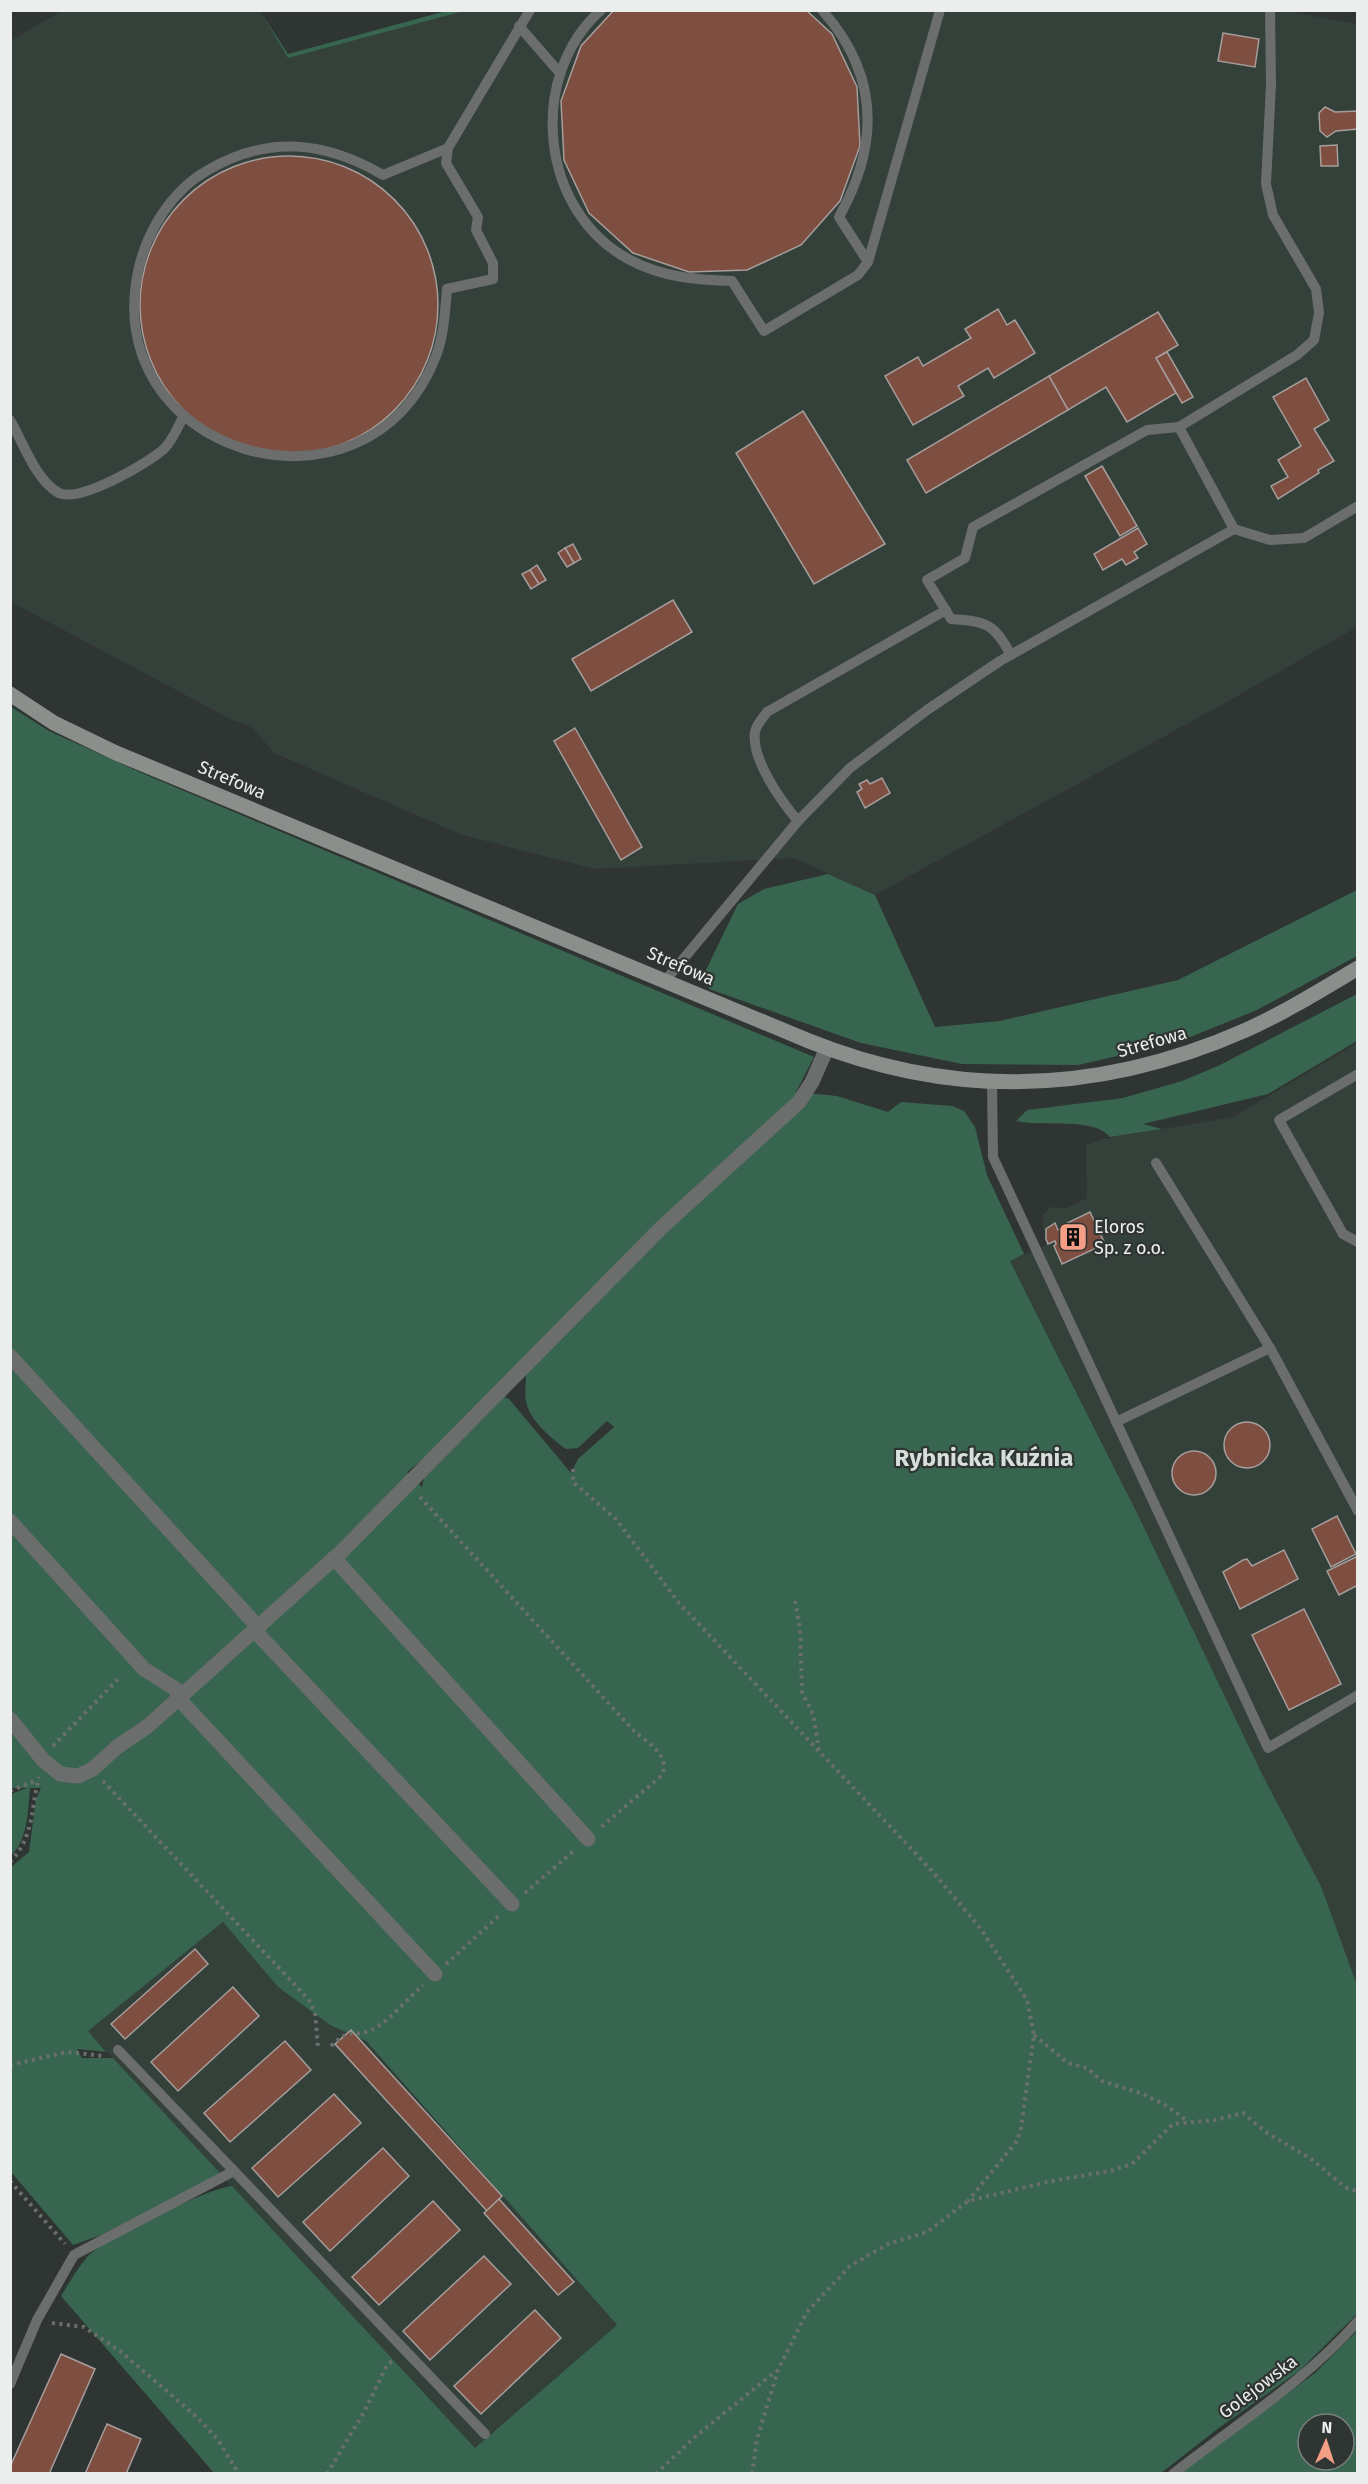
<svg xmlns="http://www.w3.org/2000/svg" width="1368" height="2484" font-family="'Fira Sans',sans-serif">
<style>
.built{fill:#34403a}
.green{fill:#386550;fill-rule:evenodd}
.building{fill:#7e4e40;stroke:#a69e9c;stroke-width:1.5}
.lines{fill:none;stroke-linecap:round;stroke-linejoin:round}
.path{stroke:#6b706e;stroke-width:4;stroke-dasharray:3 4.5;stroke-linecap:butt}
.lane{stroke:#6b6e6d;stroke-width:10}
.street{stroke:#6b6e6d;stroke-width:15}
.secondary{stroke:#8a8f8c;stroke-width:15}
.labels{text-anchor:middle;stroke-width:4.5;stroke-linejoin:round;paint-order:stroke}
.street-label{font-size:18px;fill:#ebeeec;stroke:#2f3532}
.poi-label{font-size:18px;fill:#ebeeec;stroke:#2f3532;text-anchor:start}
.district-label{font-size:24px;font-weight:bold;fill:#d8dfdb;stroke:#2f3532}
</style>
<rect width="100%" height="100%" fill="#2f3532"/>
<!-- built -->
<g class="built">
<path d="M63,10L260,11L288,58L464,10H1281L1357,24V627L1227,702L875,895L794,858L594,869L462,835L274,753L250,725L234,721L11,602L10,41Z"/>
<path d="M1357,1043V1985L1321,1886L1263,1776L1138,1515L1010,1260L1046,1245L1042,1215L1051,1207L1067,1208L1087,1198L1086,1145L1103,1139L1233,1117Z"/>
<path d="M223,1922L278,1987L330,2025L365,2041L617,2325L475,2448L87,2031Z"/>
</g>
<!-- green -->
<g class="green">
<path d="M260,11L288,54L446,11H464L288,58Z"/>
<path d="M11,707L49,731L144,774L814,1057L796,1092L837,1096L888,1112L901,1102L952,1106L964,1111L975,1127L987,1175L1024,1254L1010,1261L1138,1515L1263,1776L1321,1886L1357,1985V2314L1299,2371L1220,2427L1161,2473H214L61,2296C69,2283 77,2269 87,2257C104,2239 208,2188 232,2186L475,2448L617,2325L366,2041L330,2025L278,1987L223,1922L88,2031L106,2052L77,2049L82,2058H113L221,2174L101,2235L73,2245L11,2172V1867L29,1852L36,1799L41,1788H30C28,1811 28,1839 11,1856V1794L27,1788H10ZM520,1368L526,1376C526,1384 524,1397 527,1405C531,1421 553,1440 566,1449L578,1448L607,1421L614,1427L578,1459L571,1473L509,1399L504,1397L424,1478L422,1487L407,1472L447,1440Z"/>
<path d="M828,874L875,895L935,1027L1000,1021L1178,980L1357,890V956L1257,1010L1178,1042L1078,1065L962,1064L861,1043L709,989L704,974L738,904L764,889Z"/>
<path d="M1357,994V1041L1268,1094L1143,1124L1162,1129L1110,1137C1092,1116 1044,1128 1016,1121L1027,1110L1123,1098L1182,1081L1218,1066Z"/>
<path d="M1357,2331V2473L1179,2474L1315,2373ZM1308,2424H1344V2460H1308Z"/>
</g>
<!-- building -->
<g class="building">
<path d="M614,10H806L832,34L857,87L860,146L840,201L801,245L747,270L689,272L633,253L589,213L564,160L561,101L581,46Z"/>
<path d="M1223,33L1259,39L1255,67L1218,61Z"/>
<path d="M1325,107L1335,112L1358,111V129L1336,131L1327,137L1320,131L1319,113Z"/>
<path d="M1337,145L1338,166H1321L1320,146Z"/>
<circle cx="289" cy="305" r="149"/>
<path d="M998,309L1007,325L1015,320L1035,353L994,378L988,368L958,386L964,396L913,425L885,376L918,357L923,366L971,338L965,329Z"/>
<path d="M1158,312L1178,345L1156,358L1176,393L1127,422L1106,387L1068,410L1049,376Z"/>
<path d="M1167,352L1193,397L1182,403L1156,358Z"/>
<path d="M1049,376L1068,410L926,493L907,460Z"/>
<path d="M1306,378L1329,420L1314,429L1334,461L1318,470L1319,473L1278,499L1271,486L1288,477L1278,460L1301,446L1273,397Z"/>
<path d="M803,411L885,544L814,584L736,453Z"/>
<path d="M1102,466L1137,526L1120,536L1085,476Z"/>
<path d="M1138,528L1147,544L1134,552L1138,558L1126,565L1122,559L1103,570L1094,554Z"/>
<path d="M573,544L581,559L574,563L565,548Z"/>
<path d="M565,548L574,563L567,567L558,553Z"/>
<path d="M537,565L546,580L539,584L530,570Z"/>
<path d="M530,570L539,584L531,589L522,574Z"/>
<path d="M673,600L692,632L591,691L572,659Z"/>
<path d="M575,728L642,847L621,860L554,741Z"/>
<path d="M882,778L890,793L865,808L857,792L862,789L859,784L867,780L870,784Z"/>
<path d="M1090,1212L1105,1244L1062,1264L1054,1246L1056,1244L1055,1241L1048,1244L1046,1239V1229L1055,1223L1058,1230L1062,1228L1061,1226Z"/>
<circle cx="1247" cy="1445" r="23"/>
<circle cx="1194" cy="1473" r="22"/>
<path d="M1337,1516L1356,1554L1331,1567L1312,1529Z"/>
<path d="M1284,1550L1298,1579L1240,1609L1223,1572L1243,1560L1247,1559L1252,1566Z"/>
<path d="M1358,1556V1585L1339,1595L1327,1571Z"/>
<path d="M1304,1609L1341,1684L1289,1710L1252,1635Z"/>
<path d="M195,1949L208,1964L125,2039L111,2024Z"/>
<path d="M233,1987L259,2016L178,2091L151,2062Z"/>
<path d="M351,2030L502,2196L487,2211L335,2044Z"/>
<path d="M285,2041L311,2070L230,2142L204,2113Z"/>
<path d="M334,2094L361,2123L278,2197L252,2168Z"/>
<path d="M383,2148L409,2176L330,2251L303,2222Z"/>
<path d="M499,2199L574,2282L558,2295L484,2213Z"/>
<path d="M433,2201L460,2230L379,2305L352,2277Z"/>
<path d="M484,2256L511,2284L430,2360L403,2331Z"/>
<path d="M535,2310L561,2338L481,2414L454,2386Z"/>
<path d="M61,2354L95,2369L49,2474H10V2467Z"/>
<path d="M107,2424L141,2439L126,2474H85Z"/>
</g>
<g class="lines">
<!-- path -->
<g class="path">
<path d="M573,1469V1482L616,1519L679,1603L933,1872L981,1929L1027,2000L1034,2035L1021,2128L1017,2141L968,2201"/>
<path d="M420,1497L634,1731C648,1743 672,1756 661,1776L599,1829"/>
<path d="M795,1601L800,1628L802,1692L813,1714L819,1750"/>
<path d="M53,1746L121,1676"/>
<path d="M103,1781L309,2000L315,2012L318,2048"/>
<path d="M10,1791L37,1780"/>
<path d="M10,1862C34,1838 31,1807 39,1777"/>
<path d="M525,1893L576,1849"/>
<path d="M446,1964L501,1914"/>
<path d="M1034,2035L1068,2063L1087,2068L1102,2081L1143,2094L1167,2106L1187,2121"/>
<path d="M331,2046C352,2026 350,2038 369,2031C386,2025 409,1997 423,1985"/>
<path d="M10,2065L67,2052L104,2056"/>
<path d="M10,2181L65,2244"/>
<path d="M52,2323L84,2327L120,2351L198,2418L218,2440L239,2474"/>
<path d="M327,2474L364,2412L387,2365L395,2359"/>
<path d="M656,2474L696,2436L776,2371"/>
<path d="M752,2474L757,2439L778,2370L807,2312L850,2266L888,2244L927,2232L968,2201L1047,2182L1110,2171L1132,2164L1173,2124L1215,2120L1243,2113L1267,2133L1310,2158L1345,2187L1358,2192"/>
</g>
<!-- lane -->
<g class="lane">
<path d="M601,10C526,77 540,213 630,260C662,277 696,280 732,281L764,331L858,275L868,262L940,10"/>
<path d="M822,10C879,74 880,144 839,217L868,262"/>
<path d="M519,26L559,72"/>
<path d="M448,148L383,175C325,141 268,135 208,170C174,189 150,226 140,263C91,454 367,536 436,356C444,335 445,312 447,289L493,279V263L476,230L478,217L446,163L448,148L530,10"/>
<path d="M10,420C23,442 36,481 59,493C80,503 148,463 164,449C172,441 178,427 183,417"/>
<path d="M1179,427L1234,529L1270,540L1304,538L1358,506"/>
<path d="M1011,655C994,624 987,621 951,619L927,580L965,558L973,527L1147,430L1179,427L1297,355L1314,340L1319,313L1316,289L1273,215L1266,184L1271,84L1270,10"/>
<path d="M798,821C781,801 751,759 755,732C756,725 763,718 767,712L946,610"/>
<path d="M665,981L798,821L850,768L927,710L1000,661L1234,529"/>
<path d="M1358,1074L1279,1120L1343,1234L1358,1242"/>
<path d="M992,1083L993,1157L1268,1748L1358,1695"/>
<path d="M1156,1163L1270,1348L1358,1511"/>
<path d="M1116,1422L1270,1348"/>
<path d="M234,2171L485,2434"/>
<path d="M10,2384L37,2320L74,2255L234,2171L118,2050"/>
<path d="M1173,2474C1236,2424 1305,2382 1358,2321"/>
</g>
<!-- street -->
<g class="street">
<path d="M10,1356L259,1628"/>
<path d="M10,1521L144,1669L182,1693"/>
<path d="M334,1558L588,1839"/>
<path d="M255,1631L512,1904"/>
<path d="M177,1697L435,1974"/>
<path d="M10,1719L43,1760L60,1774L78,1776L93,1769L117,1747L148,1726L341,1552L662,1227L799,1102L812,1082L827,1048"/>
</g>
<!-- secondary -->
<path class="secondary" d="M10,694L54,723L116,753L809,1041C956,1100 1101,1094 1246,1030C1284,1013 1321,990 1358,968"/>
</g>
<!-- icons -->
<defs>
<g id="building-square" transform="scale(1.5)"><rect x="-9" y="-9" width="18" height="18" rx="4" fill="#f49e86" stroke="#2f3532"/><path d="M-4-6H4V6H1V3H-1V6H-4ZM-2.5-4.3h1.7v1.8h-1.7ZM.8-4.3h1.7v1.8H.8ZM-2.5-1h1.7V.8h-1.7ZM.8-1h1.7V.8H.8Z" fill="#111"/></g>
</defs>
<g fill-rule="evenodd">
<use href="#building-square" x="1073" y="1237"/>
</g>
<g class="labels">
<!-- street labels -->
<g class="street-label">
<text transform="translate(232 780) rotate(23)" y="6">Strefowa</text>
<text transform="translate(681 966) rotate(23)" y="6">Strefowa</text>
<text transform="translate(1152 1042) rotate(-16)" y="6">Strefowa</text>
<text transform="translate(1258 2387) rotate(-37)" y="6">Golejowska</text>
</g>
<!-- poi labels -->
<g class="poi-label">
<text x="1094" y="1233">Eloros<tspan x="1094" dy="21">Sp. z o.o.</tspan></text>
</g>
<!-- district labels -->
<g class="district-label">
<text x="984" y="1466">Rybnicka Kuźnia</text>
</g>
</g>
<!-- border -->
<rect width="1368" height="2484" fill="none" stroke="#ebeeec" stroke-width="24"/>
<!-- north arrow -->
<g transform="translate(1326 2442) rotate(3)"><circle r="28" fill="#2f3532" stroke="#7a7f7c" stroke-width="1.5"/>
<path d="M0-4.5L10 22L0 15L-10 22Z" fill="#f49e86"/>
<text y="-9" font-size="16" font-weight="bold" text-anchor="middle" fill="#ebeeec">N</text>
</g>
</svg>
